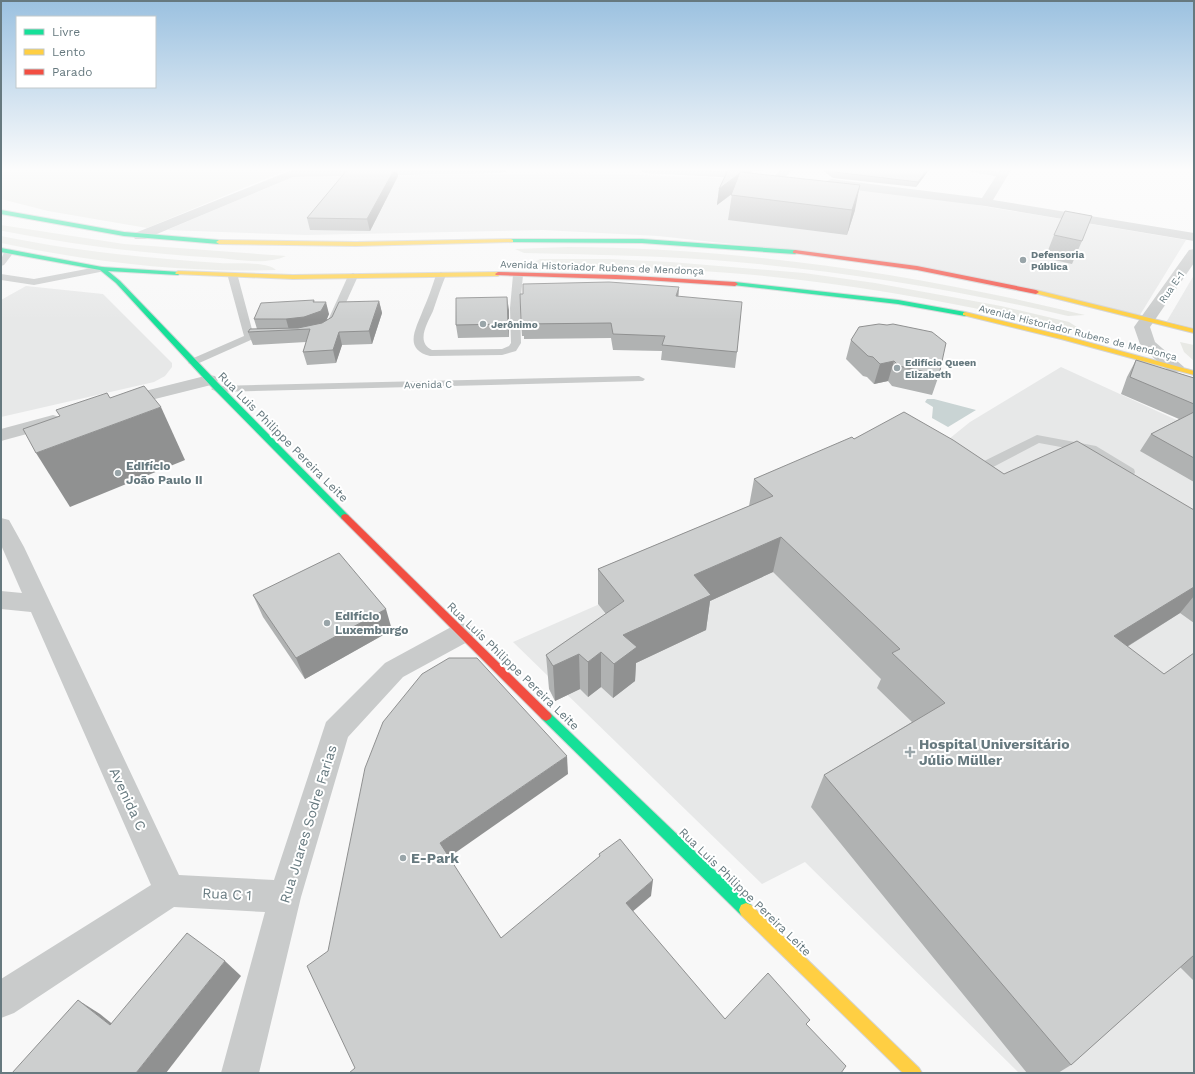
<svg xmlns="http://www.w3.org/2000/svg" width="1195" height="1074" font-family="'Work Sans',sans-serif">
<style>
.built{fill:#e7e8e8}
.green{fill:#e8e9e5}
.water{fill:#c9d4d4}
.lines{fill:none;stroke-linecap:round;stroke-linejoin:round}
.fast-casing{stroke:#d3d4d5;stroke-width:2}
.slow-casing{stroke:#d3d4d5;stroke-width:2}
.jam-casing{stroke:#d3d4d5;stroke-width:2}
.lane{fill:#c9cbcb;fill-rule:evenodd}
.street{fill:#c9cbcb;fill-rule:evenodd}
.fast{fill:#16e098;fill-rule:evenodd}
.slow{fill:#ffcf43;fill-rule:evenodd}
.jam{fill:#f24e42;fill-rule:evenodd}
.wall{fill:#b0b2b2}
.shaded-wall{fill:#909191}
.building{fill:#cdcfcf;stroke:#909191}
.poi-dot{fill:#99a5a9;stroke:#fff;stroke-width:1.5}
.labels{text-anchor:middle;stroke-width:4;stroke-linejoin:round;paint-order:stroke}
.far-poi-label{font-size:10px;font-weight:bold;fill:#66797f;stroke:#fff;text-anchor:start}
.far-street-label{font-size:10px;fill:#66797f;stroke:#fff}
.street-label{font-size:12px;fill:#66797f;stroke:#fff}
.poi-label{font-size:12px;font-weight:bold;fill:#66797f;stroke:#fff;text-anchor:start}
.near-poi-label{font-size:14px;font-weight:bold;fill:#66797f;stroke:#fff;text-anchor:start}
.near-street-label{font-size:14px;fill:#66797f;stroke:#fff}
</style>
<rect width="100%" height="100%" fill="#f8f8f8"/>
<!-- built -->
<g class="built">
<path d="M572,173L702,177L829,186L947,200L1186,240L1140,315L860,258L658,236L543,230L306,235L167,230L293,177Z"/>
<path d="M1194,275V328L1167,321Z"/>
<path d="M26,286L103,294L172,363V367L165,376L154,382L1,417V300Z"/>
<path d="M1061,367L1194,428V1073H1019L805,862L762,884L513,642L766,531L944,443L970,422Z"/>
</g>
<!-- green -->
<g class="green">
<path d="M1,170H287L147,228L48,211L1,199Z"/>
<path d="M1,225L124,244L286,256C267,265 241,260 220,258C147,254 74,245 3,231H1Z"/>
<path d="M1,236C73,251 146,258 220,263C232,264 268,261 276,270C184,273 91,262 1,243Z"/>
<path d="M568,247C742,248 916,274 1085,315L1068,316C966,292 862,274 758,264C680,256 602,255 524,253L515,249Z"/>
<path d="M540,259H609L671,262L804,273L875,283L1001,306L1069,322L1083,331C974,307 866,285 755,275C680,268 605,267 531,264Z"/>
<path d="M1180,342L1194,345V361L1184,352Z"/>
</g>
<!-- water -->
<path class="water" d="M927,399H934L976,410L948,427L932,418L933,407L925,402Z"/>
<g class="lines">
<!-- fast casing -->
<g class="fast-casing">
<g id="fast">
<path d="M1,210L124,232L219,240L222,242L219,244L124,236L1,214Z"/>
<path d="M511,239H642L795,250L798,252L795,254L642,243L509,242V240Z"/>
<path d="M1,248L102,267L180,272L181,273L178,275L108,271L120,281L217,382L348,515L349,517L348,519H342L211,386L116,283L100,270L1,252Z"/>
<path d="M735,282L898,300L965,312L968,314L965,316L898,304L733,285L732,284Z"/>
<path d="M546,711L550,713L751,905L753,910L751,915L746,917L741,915L542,719L540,716L542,713Z"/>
</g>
</g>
<!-- slow casing -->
<g class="slow-casing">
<g id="slow">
<path d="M511,239L513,240V242L356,246L219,244L216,242L219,240L356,242Z"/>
<path d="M178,271L293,275L498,272L501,274L498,276L293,279L176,274L175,273Z"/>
<path d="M1036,290L1194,329V333L1034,293V291Z"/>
<path d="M965,312L1065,336L1194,371V375L1061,339L963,315V313Z"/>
<path d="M746,903L751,905L919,1068L922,1073H903L741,915L739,910L741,905Z"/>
</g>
</g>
<!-- jam casing -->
<g class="jam-casing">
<g id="jam">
<path d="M795,250L917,266L1036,290L1039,292L1036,294L917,270L793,253V251Z"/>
<path d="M498,272L616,275L735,282L738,284L735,286L646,280L496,275L495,274Z"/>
<path d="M345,514L348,515L550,713L552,716L550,719L546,721L542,719L342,519L341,517L342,515Z"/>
</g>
</g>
<!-- lane -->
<g class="lane">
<path d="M967,170C978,169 996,169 1005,175L1001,177L971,172Z"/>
<path d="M10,249L14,252L4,265L1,266C1,259 2,251 10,249Z"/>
<path d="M102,266L105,267L107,269L105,271L34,285L1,280V274L34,279Z"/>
<path d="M441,272L446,275C441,287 437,299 433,311C428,322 415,342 432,350L502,349L509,346L511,343L510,308L513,275L518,272L523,275L520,308L521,343L516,351L502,355L430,356C402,349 417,327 423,310C428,299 432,287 436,275Z"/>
<path d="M353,273L358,276L339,318L338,320H330L329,318L348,276Z"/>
<path d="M233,274L238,277L254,337L253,339L197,364H189L188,362L189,360L244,336L228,277Z"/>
<path d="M639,376L645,379L643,381L217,392L211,389L217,386Z"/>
<path d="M1037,435L1096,446L1134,469L1135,472L1134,475H1124L1088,452L1039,443L976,476H966L965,473L966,470Z"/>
</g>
<!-- street -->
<g class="street">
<path d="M292,170H507L505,172L501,173L293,177L145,239H135L133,236L135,233Z"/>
<path d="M640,170H702L755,173L759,174L761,176L759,178L755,179L646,173L642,172Z"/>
<path d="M781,170H793L782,180H774L772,178Z"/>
<path d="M1000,170H1011L993,200L1194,233V241L985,206L831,187L827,185L825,183L827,181L831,179L982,198Z"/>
<path d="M1194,249V263L1150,327L1155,342L1184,367L1181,371L1175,372L1169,371L1141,347L1134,327L1189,250Z"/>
<path d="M209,375L215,376L218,380L215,384L123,407L117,406L114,402L117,398Z"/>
<path d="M53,415L60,417L62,421L60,425L1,441V429Z"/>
<path d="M1,518L9,520L24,547L179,875L274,880L326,722L385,663L453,626L462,623L471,626L474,633L471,640L403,677L348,737L301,897L259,1073H221L265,912L174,907L14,1013L1,1018V979L151,885L31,612L1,609V591L22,593L1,545Z"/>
</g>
<!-- fast -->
<use href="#fast" class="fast"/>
<!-- slow -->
<use href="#slow" class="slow"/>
<!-- jam -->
<use href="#jam" class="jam"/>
</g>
<!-- wall -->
<g class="wall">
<path d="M728,170H764L762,171H752L751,173L855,210L847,235L728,220L732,194L717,205L719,189Z"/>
<path d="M822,170H929L916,187L833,178Z"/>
<path d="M398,176L370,231L310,230L307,218Z"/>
<path d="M1054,235L1082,241L1072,264L1045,258Z"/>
<path d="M679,287L678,296L737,352L735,368L661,360L662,351L613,350L611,338L524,339V336H522L521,321Z"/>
<path d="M379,301L382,313L372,344L342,345L336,363L307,365L303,352L306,342L253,345L248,332L257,329L254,319L314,302L329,314L326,320Z"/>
<path d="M509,310V337L458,338L456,325Z"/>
<path d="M851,340L939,375L932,395L892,386L888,381L874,384L867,377L863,376L846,359Z"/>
<path d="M1136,360L1194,378V482L1140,451L1151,434L1179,419L1121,394L1127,377Z"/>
<path d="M854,439L1004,474L1194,510V623L1180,613L1127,647L1164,674L1194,653V981L1180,967L1071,1065L1058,1073H1027L811,807L824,775L912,722L877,688L881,679L773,572L710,601L706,630L636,663L635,681L613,698L601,687L588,697L580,689L555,701L549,689L546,655L606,614L598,604V569L749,506L754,479Z"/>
<path d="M253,595L392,630L305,679L263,617Z"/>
</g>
<!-- shaded-wall -->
<g class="shaded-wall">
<path d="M394,170H397L398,176L370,231L367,219Z"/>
<path d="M745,170H752L750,180L717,205L719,189Z"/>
<path d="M927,170H929L916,187L918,182Z"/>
<path d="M860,185L855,210L847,235L852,210Z"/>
<path d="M679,287L678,301L676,296Z"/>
<path d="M507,297L509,310V337L508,324Z"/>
<path d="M314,300L317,312L326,302L329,314L325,324L289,330L286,319L313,302Z"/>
<path d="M379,301L382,313L372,344L369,331Z"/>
<path d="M339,332L342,345L336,363L333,350Z"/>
<path d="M894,361L888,381L874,384L880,364Z"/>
<path d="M161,407L185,460L70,507L36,453Z"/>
<path d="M781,537L773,572L710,601L706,630L636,663L635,681L613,698L614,664L623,635L694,575Z"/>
<path d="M1194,587V596L1180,613L1088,671L1114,636Z"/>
<path d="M386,609L392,630L305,679L296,658Z"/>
<path d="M601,652V687L588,697V662Z"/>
<path d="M579,654L580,689L555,701L553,666Z"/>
<path d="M567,756L568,774L445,860L440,843Z"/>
<path d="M653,880L651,896L625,918L626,903Z"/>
<path d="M225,961L241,976L166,1073H136Z"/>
<path d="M78,1000L100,1014L131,1039L110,1025Z"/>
</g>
<!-- building -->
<g class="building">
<path d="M347,170H394L367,219L307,218Z"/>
<path d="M728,170H745L741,172H740V173L719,189Z"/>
<path d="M831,170H927L918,182L834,172Z"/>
<path d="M740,172L860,185L852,210L731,195Z"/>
<path d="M1065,211L1092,216L1082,241L1054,235Z"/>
<path d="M609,282L679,287L676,296L742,302L737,352L662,345L665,336L613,334L611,323L523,324V321H521L520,294H523V284Z"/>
<path d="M507,297L508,324L456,325V298Z"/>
<path d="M314,300L313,302H326L321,311L304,317L286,319H254L261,303Z"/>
<path d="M379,301L369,331L339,332L333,350L303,352L310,329L248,332L250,329L298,328L322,323L332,317L339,302Z"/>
<path d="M879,324L887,325L893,324L932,332L946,343L939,375L899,366L894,361L880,364L873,357L868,356L851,340L859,327Z"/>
<path d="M1136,360L1194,378V404L1130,377Z"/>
<path d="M144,386L161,407L36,453L23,429L60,416L56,410L107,393L110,398Z"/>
<path d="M904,412L953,440L1004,474L1077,441L1194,510V587L1114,636L1164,674L1194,653V955L1071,1065L824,775L945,703L892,653L900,649L781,537L694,575L711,595L623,635L637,647L614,664L601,652L588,662L579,654L553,666L546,655L624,601L598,569L773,496L754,479L852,437L854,439Z"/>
<path d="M1194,412V458L1151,434Z"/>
<path d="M339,553L386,609L296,658L253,595Z"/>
<path d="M449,658H477L567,756L440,843L501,938L600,856L599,854L620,839L653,880L626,903L725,1019L768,973L810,1020L806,1024L846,1066L841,1073H349L355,1068L307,966L328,951L365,768L383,722L422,674Z"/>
<path d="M187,933L225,961L136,1073H12L78,1000L110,1025Z"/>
</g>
<!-- sky -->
<linearGradient id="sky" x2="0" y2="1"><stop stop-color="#9bc1e0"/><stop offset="0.53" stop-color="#fcfcfc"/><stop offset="1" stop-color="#fcfcfc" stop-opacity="0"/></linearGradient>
<rect width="1195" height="320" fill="url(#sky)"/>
<!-- markers -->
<g class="poi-dot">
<circle cx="1023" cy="260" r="4"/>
<circle cx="483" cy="324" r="4"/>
<circle cx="897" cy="368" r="4"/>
<circle cx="118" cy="473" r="4"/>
<circle cx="327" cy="623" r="4"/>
<path d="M908 746h4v4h4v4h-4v4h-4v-4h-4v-4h4z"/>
<circle cx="403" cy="858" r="4"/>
</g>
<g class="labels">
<!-- far-poi labels -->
<g class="far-poi-label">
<text x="1031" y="258">Defensoria<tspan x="1031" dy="12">Pública</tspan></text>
<text x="491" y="328">Jerônimo</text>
<text x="905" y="366">Edifício Queen<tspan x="905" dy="12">Elizabeth</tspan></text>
</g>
<!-- far-street labels -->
<g class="far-street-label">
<text transform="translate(602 267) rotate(2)" y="4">Avenida Historiador Rubens de Mendonça</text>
<text transform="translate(1171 287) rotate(-55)" y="4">Rua E-1</text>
<text transform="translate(1078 332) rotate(14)" y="4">Avenida Historiador Rubens de Mendonça</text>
<text transform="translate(428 384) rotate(-1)" y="4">Avenida C</text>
</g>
<!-- street labels -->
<g class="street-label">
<text transform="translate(283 437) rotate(45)" y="4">Rua Luis Philippe Pereira Leite</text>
<text transform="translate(513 666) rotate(44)" y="4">Rua Luis Philippe Pereira Leite</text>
<text transform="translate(745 892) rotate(44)" y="4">Rua Luis Philippe Pereira Leite</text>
</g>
<!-- poi labels -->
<g class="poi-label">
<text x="126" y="470">Edifício<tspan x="126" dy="14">João Paulo II</tspan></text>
<text x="335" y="620">Edifício<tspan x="335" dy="14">Luxemburgo</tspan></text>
</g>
<!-- near-poi labels -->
<g class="near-poi-label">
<text x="919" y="749">Hospital Universitário<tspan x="919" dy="16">Júlio Müller</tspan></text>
<text x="411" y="863">E-Park</text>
</g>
<!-- near-street labels -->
<g class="near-street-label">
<text transform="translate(128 799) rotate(65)" y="5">Avenida C</text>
<text transform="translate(308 824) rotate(-73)" y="5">Rua Juares Sodre Farias</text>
<text transform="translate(227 894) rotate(3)" y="5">Rua C 1</text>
</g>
</g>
<!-- border -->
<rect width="1195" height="1074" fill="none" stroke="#66797f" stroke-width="4"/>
<!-- legend -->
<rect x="16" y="16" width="140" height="72" fill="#ffffff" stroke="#c2c9cc"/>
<rect x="24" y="29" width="20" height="6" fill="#16e098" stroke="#c2c9cc"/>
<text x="52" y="36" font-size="12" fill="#66797f">Livre</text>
<rect x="24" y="49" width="20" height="6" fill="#ffcf43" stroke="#c2c9cc"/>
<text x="52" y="56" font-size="12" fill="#66797f">Lento</text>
<rect x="24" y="69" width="20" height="6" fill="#f24e42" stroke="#c2c9cc"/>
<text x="52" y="76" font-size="12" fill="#66797f">Parado</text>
</svg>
